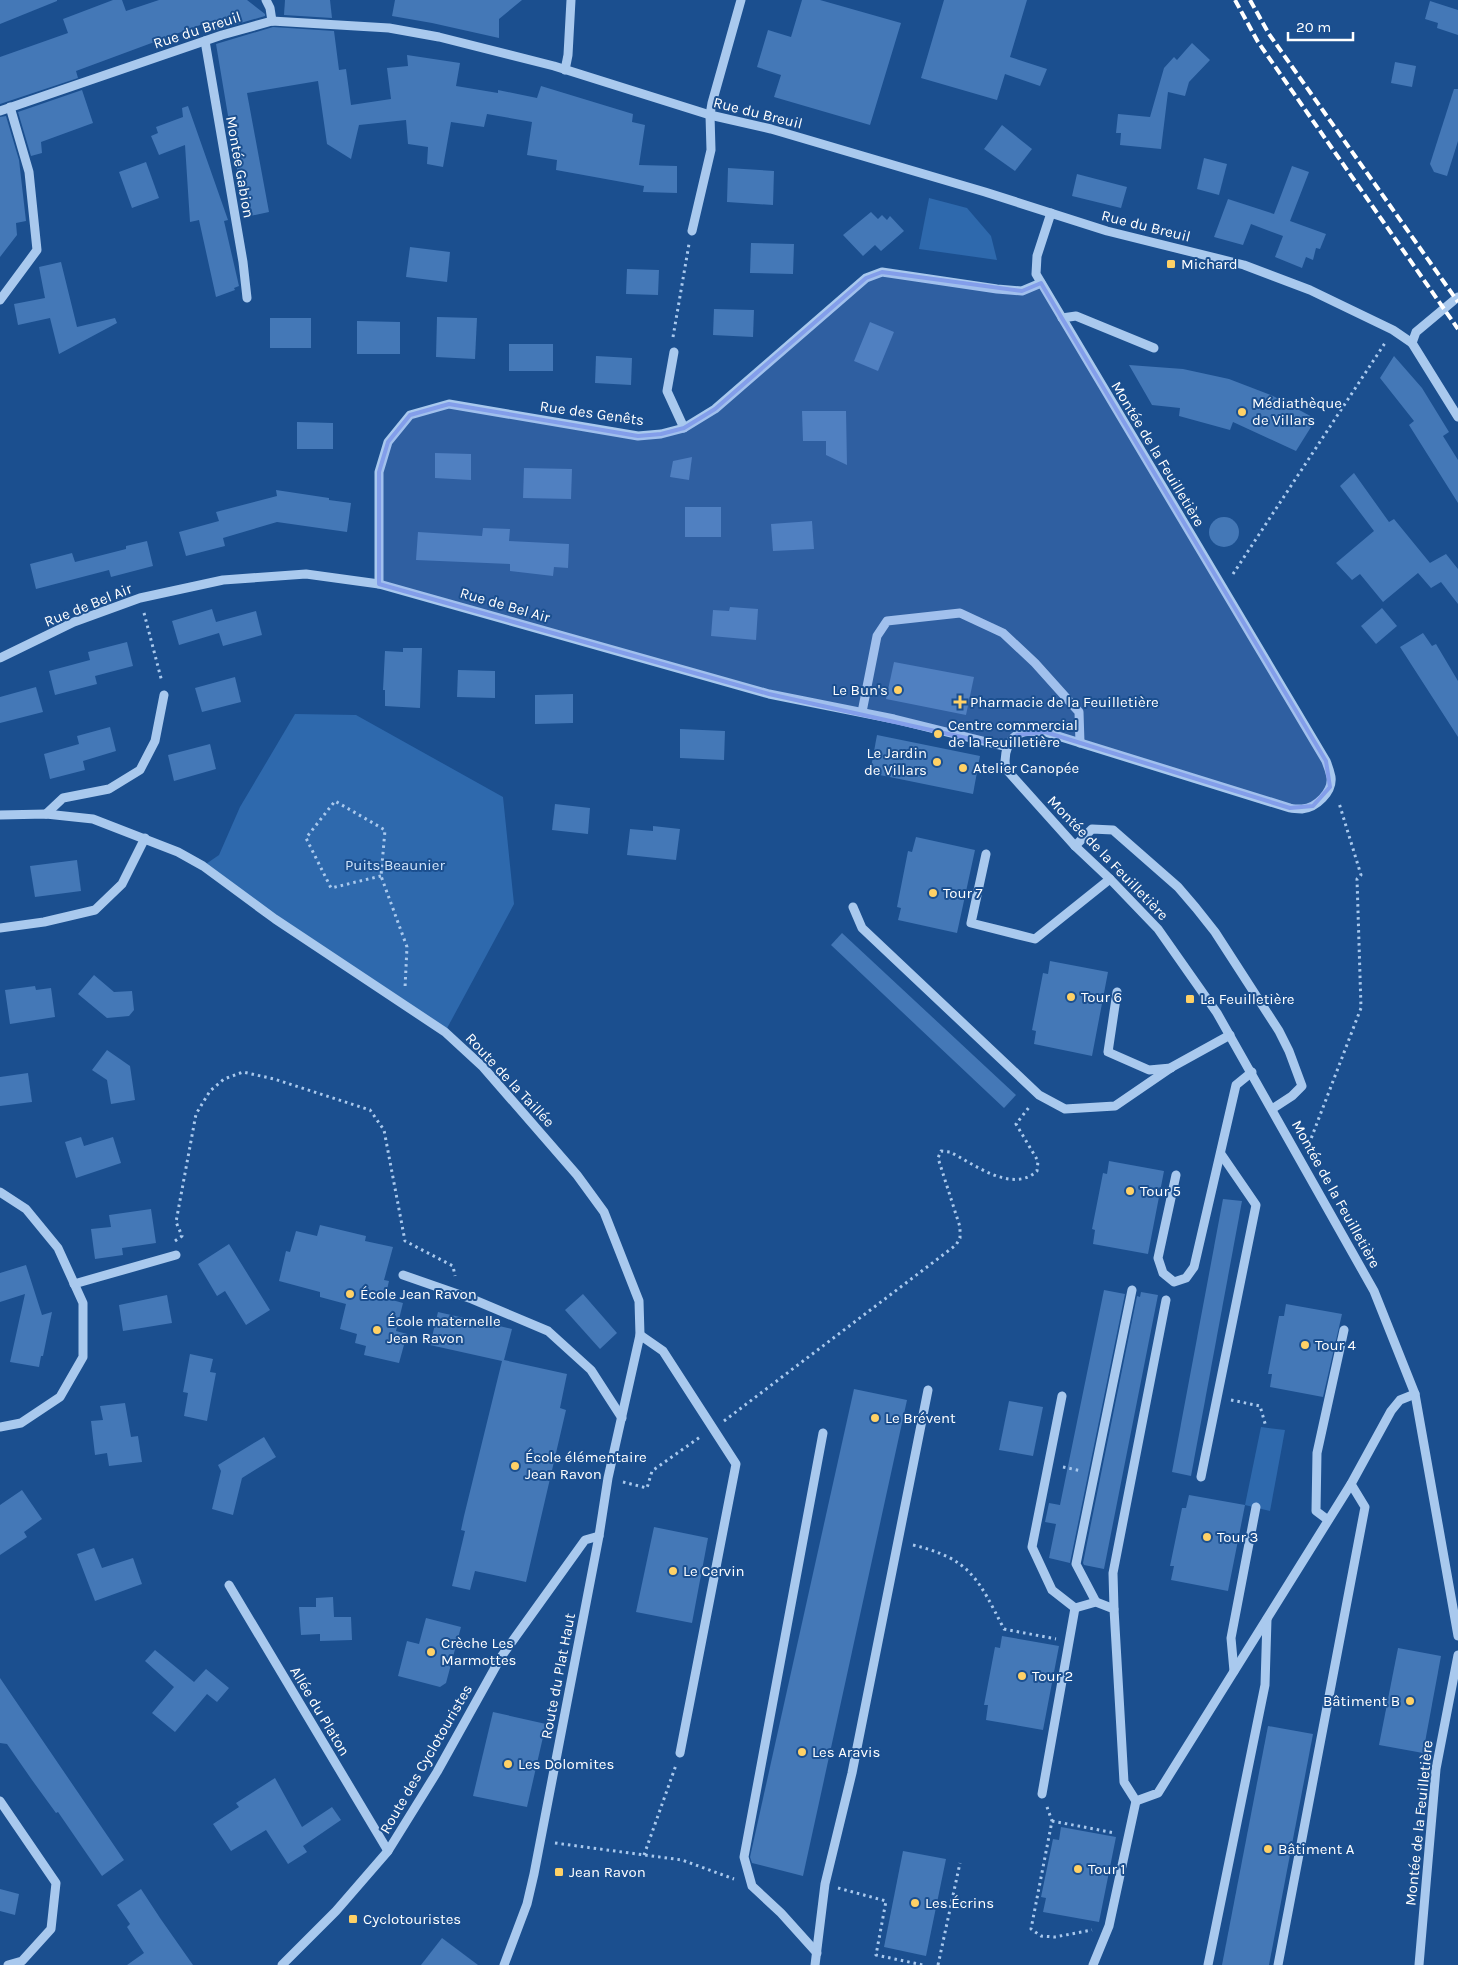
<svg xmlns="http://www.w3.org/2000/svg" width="1458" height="1965" font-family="Karla,sans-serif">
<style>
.green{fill:#2e69ad}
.building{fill:#4478b7}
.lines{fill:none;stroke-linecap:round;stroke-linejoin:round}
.path{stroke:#a9c9ee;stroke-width:3;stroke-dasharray:2.5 4;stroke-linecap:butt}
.minor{stroke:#a9c9ee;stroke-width:9}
.rail{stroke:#fff;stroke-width:4;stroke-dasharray:9 4;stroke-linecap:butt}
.marked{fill:#839eea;fill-opacity:0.2;stroke:#839eea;stroke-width:4;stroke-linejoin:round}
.poi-dot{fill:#ffd166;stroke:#1b4f8f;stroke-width:2}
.labels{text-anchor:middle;stroke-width:4;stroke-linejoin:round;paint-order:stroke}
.street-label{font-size:15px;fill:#fff;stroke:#1b4f8f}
.poi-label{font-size:15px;fill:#fff;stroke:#1b4f8f;text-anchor:start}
.park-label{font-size:15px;fill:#cfe3fa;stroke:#1b4f8f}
</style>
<rect width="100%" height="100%" fill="#1b4f8f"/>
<!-- green -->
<g class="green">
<path d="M929,198L967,208L991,236L997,260L919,249Z"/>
<path d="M295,714L356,715L503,797L514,904L445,1032L203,866L219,855L240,807Z"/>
<path d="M1261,1427L1285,1430L1270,1511L1245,1505Z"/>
</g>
<!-- building -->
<g class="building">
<path d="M0,0H57V1L0,24Z"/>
<path d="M113,0H122L126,11L159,0H247L265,14V16L213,31L211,21L76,71L78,78L0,104V57L68,33L63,19Z"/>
<path d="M285,0H330L332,18L284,15Z"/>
<path d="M395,0H522L499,19V38L432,23L392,16Z"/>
<path d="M802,0H820L901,23L870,125L774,97L781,75L757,67L768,30L791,37Z"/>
<path d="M944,0H1027L1010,57L1047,69L1040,86L1005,74L997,100L921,78Z"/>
<path d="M1430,1L1458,10V35L1437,28L1438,23L1425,19Z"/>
<path d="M273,27L334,31L339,70L346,69L351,105L391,99L387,68L408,66L407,55L460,63L456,86L498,93V90L537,98L541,86L633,114L632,122L645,125L639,165L677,166V193L643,192L644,186L556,170L557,160L527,155L532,122L487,114L484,127L451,122L443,167L427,164L428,147L408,144L406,120L359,125L351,159L327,144L318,81L247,93L269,212L245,217L216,44Z"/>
<path d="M1192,43L1210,60L1189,82L1185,96L1168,92L1161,149L1120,145L1121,133H1116L1118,114L1150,117L1164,68L1174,57L1177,60Z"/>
<path d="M1395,62L1416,66L1412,87L1391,83Z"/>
<path d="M1454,89H1458V141L1447,176L1434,172L1430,164Z"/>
<path d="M82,90L93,123L41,142L42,153L31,156L18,112Z"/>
<path d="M188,106L228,220L224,221L239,286L234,288L235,290L216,297L199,220L190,222L185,145L159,155L151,136L158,133L156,127L183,117L182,108Z"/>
<path d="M6,116L19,160L26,221L16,223L17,235L0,257V117Z"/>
<path d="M1002,125L1032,149L1015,171L984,149Z"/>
<path d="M1204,158L1227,164L1219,195L1197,189Z"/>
<path d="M146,162L159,198L132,208L119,172Z"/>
<path d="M1292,166L1309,172L1290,221L1326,234L1320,249L1316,248L1313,260L1306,257L1302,268L1275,257L1283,236L1251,224L1243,245L1214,237L1228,199L1274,214Z"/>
<path d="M728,168L774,171L773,205L727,202Z"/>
<path d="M1077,174L1127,187L1121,208L1072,196Z"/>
<path d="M871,212L878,219L882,215L887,220L890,216L904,231L881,251L875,245L863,256L843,235Z"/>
<path d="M751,243L794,244L793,274L750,273Z"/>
<path d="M410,247L450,252L447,282L406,277Z"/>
<path d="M61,262L77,327L115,318L117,323L59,354L50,318L18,325L14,304L45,298L39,267Z"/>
<path d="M627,269L659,270L658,295L626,294Z"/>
<path d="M714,309L754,310L753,337L713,335Z"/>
<path d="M437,317L477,318L475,359L436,357Z"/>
<rect x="270" y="318" width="41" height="30"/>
<path d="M357,321L400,322V354H357Z"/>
<path d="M870,322L894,332L878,371L854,361Z"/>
<rect x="509" y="344" width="44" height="27"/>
<path d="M596,356L632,358L631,385L595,383Z"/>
<path d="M1394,356L1422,388L1449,432L1443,436L1458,460V503L1409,425L1414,421L1380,378Z"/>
<path d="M1129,365L1183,369L1229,379L1273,396L1316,419L1296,451L1233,422L1230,430L1179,416L1180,408L1152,405Z"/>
<path d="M802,411H846L847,465L826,455V441H803Z"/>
<path d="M297,422L333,423V449H297Z"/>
<path d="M435,453L471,454V480L435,478Z"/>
<path d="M692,457L689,480L670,477L673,461Z"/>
<path d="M524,468L572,469L571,499L523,498Z"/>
<path d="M1354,473L1389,522L1394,519L1430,563L1428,564L1446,554L1458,569V604L1441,582L1431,588L1418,573L1383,602L1360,574L1352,580L1336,563L1374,531L1340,486Z"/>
<path d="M276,490L329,498V500L351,503L347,532L277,522L223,538L225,546L186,556L179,532L219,521L216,512L277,496Z"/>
<rect x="685" y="507" width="36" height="30"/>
<circle cx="1224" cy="532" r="15"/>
<path d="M812,521L814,549L773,551L771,524Z"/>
<path d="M483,528L510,529L509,541L569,544L568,568L554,567L553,576L510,571V564L416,560L418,532L482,536Z"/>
<path d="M147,541L153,566L111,577L109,570L36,589L30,564L72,553L75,562L126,549V546Z"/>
<path d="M730,607L758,609L756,640L711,636L713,610L729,611Z"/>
<path d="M1382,608L1397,626L1376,644L1361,626Z"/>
<path d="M212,609L216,622L256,611L262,635L223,646L219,633L179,645L172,621Z"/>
<path d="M1423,633L1432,646L1436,644L1458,681V737L1400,647Z"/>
<path d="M127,642L133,666L95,676L97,684L55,695L49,671L90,660L88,652Z"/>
<path d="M403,648H422L420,708L385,706V690H383L385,651L403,652Z"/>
<path d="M894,662L974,677L966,715L886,699Z"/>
<path d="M458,670L495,671V698L457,697Z"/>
<path d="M235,677L241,702L202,712L195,688Z"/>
<path d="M36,687L43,712L0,723V697Z"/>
<path d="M573,694V723L535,724V695Z"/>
<path d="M110,727L116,751L83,761L85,770L50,779L44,754L79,744L77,736Z"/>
<path d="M680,729L725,731L724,760L680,758Z"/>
<path d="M877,735L980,756L973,794L870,773Z"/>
<path d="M210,744L216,769L174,781L168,755Z"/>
<path d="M555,804L590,808L588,834L552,830Z"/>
<path d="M653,826L680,829L676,860L627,855L630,829L653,831Z"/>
<path d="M916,837L975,850L957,933L898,920L901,908L897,907L908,851L912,852Z"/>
<path d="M77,860L81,891L35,897L30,866Z"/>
<path d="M842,933L1016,1095L1004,1108L831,945Z"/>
<path d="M1050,961L1108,972L1092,1056L1034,1044L1036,1031L1032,1030L1043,973L1048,974Z"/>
<path d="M94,975L114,992L132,991L134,1010L129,1016L107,1018L78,994Z"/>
<path d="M35,986L36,990L51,988L55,1017L10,1024L5,990Z"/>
<path d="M107,1050L130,1066L135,1100L111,1104L107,1080L92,1070Z"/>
<path d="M28,1073L32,1102L0,1106V1077Z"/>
<path d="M81,1137L84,1146L113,1137L121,1163L76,1178L65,1142Z"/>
<path d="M1109,1161L1164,1171L1148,1254L1093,1244L1095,1230L1092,1229L1103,1173L1107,1174Z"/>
<path d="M1223,1199L1242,1201L1191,1476L1172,1472Z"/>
<path d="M151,1209L156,1243L122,1248L123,1255L95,1259L91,1229L111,1227L109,1215Z"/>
<path d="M320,1225L366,1236L365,1241L393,1247L384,1280L389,1281L385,1298L403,1303L396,1331L407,1334L399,1363L364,1355L366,1346L355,1343L357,1334L340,1329L346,1304L320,1297V1292L279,1281L286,1251L290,1252L296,1231L317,1236Z"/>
<path d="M229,1244L270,1310L246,1325L225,1291L217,1296L198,1264Z"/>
<path d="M26,1265L42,1315L52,1312L43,1356H41L39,1367L10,1362L25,1294L0,1302V1273Z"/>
<path d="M1104,1290L1125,1294L1070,1563L1049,1558L1056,1524L1045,1522L1049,1503L1060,1505Z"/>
<path d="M1141,1292L1158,1295L1104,1569L1084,1565L1083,1563L1137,1296L1140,1297Z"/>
<path d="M583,1294L617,1333L600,1349L565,1310Z"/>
<path d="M167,1295L172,1323L123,1331L119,1305Z"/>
<path d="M1286,1304L1342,1314L1323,1397L1270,1387L1272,1374H1268L1279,1316H1284Z"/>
<path d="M438,1312L512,1329L504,1360L567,1374L560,1408L566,1410L526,1582L475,1571L470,1590L452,1586L465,1531L461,1530L464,1516L502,1361L430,1345Z"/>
<path d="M190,1354L213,1359L210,1372L216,1373L207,1421L184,1416L188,1393L183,1392Z"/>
<path d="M854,1389L907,1400L803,1876L752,1863L750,1857Z"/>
<path d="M1009,1401L1043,1407L1033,1456L999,1450Z"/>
<path d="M125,1403L131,1437L138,1436L142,1462L109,1466L107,1453L95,1455L91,1421L103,1420L100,1406Z"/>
<path d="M264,1437L276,1457L242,1478L233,1515L212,1509L221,1471L218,1465Z"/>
<path d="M22,1490L42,1519L24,1532L27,1537L0,1555V1505Z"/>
<path d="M1189,1495L1245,1505L1228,1591L1171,1580L1174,1566H1170L1182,1508H1186Z"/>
<path d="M654,1527L708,1538L692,1623L636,1612Z"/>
<path d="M94,1548L102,1568L133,1558L142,1584L95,1601L77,1554Z"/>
<path d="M333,1597L334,1617H351L352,1640L320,1641V1634L301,1635L299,1607H316V1598Z"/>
<path d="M426,1618L461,1627L446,1683L440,1687L398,1676L407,1641L419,1644Z"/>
<path d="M1002,1636L1059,1646L1043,1730L986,1720L988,1705H984L995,1647L1000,1648Z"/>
<path d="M1398,1648L1441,1656L1423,1753L1379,1745Z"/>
<path d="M155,1650L194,1682L206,1669L229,1688L217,1702L207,1694L175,1732L152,1713L174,1687L145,1661Z"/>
<path d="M0,1678L124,1860L102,1876L58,1812L56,1813L32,1780L7,1744L0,1743Z"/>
<path d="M493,1712L546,1724L527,1807L473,1796Z"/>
<path d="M1268,1726L1313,1734L1269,1965H1222Z"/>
<path d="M275,1778L302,1827L332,1807L341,1820L303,1846L307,1852L288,1864L266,1830L231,1851L213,1824L239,1807L236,1803Z"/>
<path d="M1061,1827L1116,1837L1099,1922L1043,1912L1046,1898L1041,1897L1053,1839L1059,1840Z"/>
<path d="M903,1851L946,1859L926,1956L884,1947Z"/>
<path d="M0,1889L19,1894L15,1915L0,1911Z"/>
<path d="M141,1889L160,1918L193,1965H127L144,1953L127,1927L130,1924L117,1905Z"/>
<path d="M442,1938L478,1965H421Z"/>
</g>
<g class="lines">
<!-- path -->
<g class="path">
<path d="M673,337L689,244"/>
<path d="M1233,574L1385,343"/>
<path d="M144,613L162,682"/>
<path d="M381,876L331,888L306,838L335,801L385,830L381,876L407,947L405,988"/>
<path d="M1309,1144L1361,1008L1357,879L1361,875L1339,803"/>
<path d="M175,1241L182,1236L176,1222L196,1114L210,1091L224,1079L243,1072L274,1079L370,1110L384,1130L405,1241L453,1266L455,1276"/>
<path d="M1231,1400L1260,1406L1266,1427"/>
<path d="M724,1421L956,1245L960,1238V1227L938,1158L941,1151L950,1152C974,1164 1012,1194 1037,1171L1038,1161L1016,1124L1030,1106"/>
<path d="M1063,1467L1082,1471"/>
<path d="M623,1482L647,1488L652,1471L700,1437"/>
<path d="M913,1545C971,1559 978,1579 1004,1629L1056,1639"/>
<path d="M1047,1807L1052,1821L1031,1929L1041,1936L1055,1937L1092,1930"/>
<path d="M1052,1821L1115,1833"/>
<path d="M555,1843L682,1860L734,1879"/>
<path d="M644,1855L676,1765"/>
<path d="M838,1888L886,1901L876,1955L923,1965"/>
<path d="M938,1965L960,1863"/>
</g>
<!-- minor -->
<g class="minor">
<path d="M266,0L270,8L272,21"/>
<path d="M205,41L243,262L247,298"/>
<path d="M565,70L568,55L571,0"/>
<path d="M0,111L222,35L272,21L389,28L439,37L554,66L710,115L771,129L985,192L1107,231L1244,265L1310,290L1393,330L1412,343L1458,417"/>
<path d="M1051,213L1037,256L1036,274L1326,761C1328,766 1330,772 1331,777C1333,792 1316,808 1302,809C1298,809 1294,809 1290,808L1045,732C1039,732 1031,730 1024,732C1008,736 1003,754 1006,769L1075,846L1110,879L1158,929L1217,1013L1374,1291L1415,1394L1458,1636"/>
<path d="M692,231L711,150L710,115L712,103L741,0"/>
<path d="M0,300L37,250L29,172L10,107"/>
<path d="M1062,318L1076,316L1154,348"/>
<path d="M1412,343L1416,332L1458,297"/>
<path d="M674,352L667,391L684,428"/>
<path d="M379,584V472L388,442L410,415L449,404L638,436L661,434L684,428L715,409L866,278L882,272L997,289L1022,291L1041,283"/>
<path d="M0,658L74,622L140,598L223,580L306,574L379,584L769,694L894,719L1007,747"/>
<path d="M862,712L877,636L887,621L960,613L1003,633L1035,663L1079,712L1080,743"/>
<path d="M46,814L63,798L109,789L140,770L155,741L164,695"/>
<path d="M0,815L46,814L93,819L178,852L203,866L275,919L445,1032L483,1067L577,1175L604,1212L639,1301L640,1335L608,1478L599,1536L534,1874L527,1904L504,1965"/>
<path d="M1075,846L1092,829L1113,830L1178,887L1196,908L1215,932L1279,1031L1289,1051L1302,1086L1292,1096L1272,1109"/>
<path d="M986,854L971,923L1035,939L1110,879"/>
<path d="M853,907L862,928L1039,1095L1065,1109L1115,1106L1172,1067L1230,1035"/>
<path d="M0,928L44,922L95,910L122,884L145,838"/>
<path d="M1117,992L1108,1052L1149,1070L1171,1068"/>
<path d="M1176,1175L1158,1258L1163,1273L1174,1282L1186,1278L1194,1267L1236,1085L1252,1072"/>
<path d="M0,1192L26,1209L58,1248L83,1303V1357L60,1397L21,1423L0,1427"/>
<path d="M403,1275L472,1299L548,1331L591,1370L622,1418"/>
<path d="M74,1284L176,1255"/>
<path d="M640,1335L663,1351L736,1464L680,1753"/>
<path d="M1062,1396L1032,1547L1052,1590L1075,1608L1096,1602L1114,1609L1124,1782L1136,1801L1158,1793L1351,1484L1391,1411L1400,1400L1415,1394"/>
<path d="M1201,1477L1256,1205L1221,1154"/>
<path d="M1328,1520L1316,1511L1317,1453L1344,1330"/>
<path d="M229,1585L388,1851"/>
<path d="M1096,1602L1076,1564L1132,1290"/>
<path d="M1114,1609L1113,1573L1166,1300"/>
<path d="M1234,1671L1231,1638L1256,1507"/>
<path d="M1042,1794L1075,1608"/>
<path d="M0,1801L56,1883L51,1929L22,1961L8,1965"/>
<path d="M817,1953L781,1913L752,1886L744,1857L823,1433"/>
<path d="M282,1965L336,1911L388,1851L437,1772L501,1657L585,1540L599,1536"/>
<path d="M815,1965L825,1884L852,1773L928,1390"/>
<path d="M1093,1965L1109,1926L1136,1801"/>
<path d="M1208,1965L1265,1685L1267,1619"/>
<path d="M1278,1965L1365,1507L1351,1484"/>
<path d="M1419,1965L1436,1769L1458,1655"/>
</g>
<!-- rail -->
<g class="rail">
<path d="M1235,0L1258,42L1458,329"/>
<path d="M1250,0L1269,34L1458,302"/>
</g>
</g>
<!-- marked area -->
<path class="marked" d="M882,272L1022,291L1041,283L1326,761L1330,787L1313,806L1290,808L1045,732L1017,735L1007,747L769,694L379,584V472L388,442L410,415L449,404L638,436L661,434L684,428L715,409L866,278Z"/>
<!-- markers -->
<g class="poi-dot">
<rect x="1166" y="259" width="10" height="10" rx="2.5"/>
<circle cx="1242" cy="412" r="5"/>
<circle cx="898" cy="690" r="5"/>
<path d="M957.5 694.5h5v5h5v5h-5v5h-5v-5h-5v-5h5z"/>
<circle cx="938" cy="734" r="5"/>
<circle cx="937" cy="762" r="5"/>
<circle cx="963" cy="768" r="5"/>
<circle cx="933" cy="893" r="5"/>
<circle cx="1071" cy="997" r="5"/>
<rect x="1185" y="994" width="10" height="10" rx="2.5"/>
<circle cx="1130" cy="1191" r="5"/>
<circle cx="350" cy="1294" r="5"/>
<circle cx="377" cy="1330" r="5"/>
<circle cx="1305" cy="1345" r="5"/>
<circle cx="875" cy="1418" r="5"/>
<circle cx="515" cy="1466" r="5"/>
<circle cx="1207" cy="1537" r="5"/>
<circle cx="673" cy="1571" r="5"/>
<circle cx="431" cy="1652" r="5"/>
<circle cx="1022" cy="1676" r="5"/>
<circle cx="1410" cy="1701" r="5"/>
<circle cx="802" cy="1752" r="5"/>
<circle cx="508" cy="1764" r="5"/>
<circle cx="1268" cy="1849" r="5"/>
<circle cx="1078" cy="1869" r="5"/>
<rect x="554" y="1867" width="10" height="10" rx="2.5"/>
<circle cx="915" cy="1903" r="5"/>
<rect x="348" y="1914" width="10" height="10" rx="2.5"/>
</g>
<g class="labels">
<!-- street labels -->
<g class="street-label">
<text transform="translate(197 30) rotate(-18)" y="5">Rue du Breuil</text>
<text transform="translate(758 113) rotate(14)" y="5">Rue du Breuil</text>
<text transform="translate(240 167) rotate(80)" y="5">Montée Gabion</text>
<text transform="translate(1146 226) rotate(14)" y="5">Rue du Breuil</text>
<text transform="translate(592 413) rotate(8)" y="5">Rue des Genêts</text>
<text transform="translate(1158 454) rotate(59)" y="5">Montée de la Feuilletière</text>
<text transform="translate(88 605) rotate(-22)" y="5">Rue de Bel Air</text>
<text transform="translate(505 605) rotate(16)" y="5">Rue de Bel Air</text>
<text transform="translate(1108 858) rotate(46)" y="5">Montée de la Feuilletière</text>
<text transform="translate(510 1080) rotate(47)" y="5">Route de la Taillée</text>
<text transform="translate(1336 1194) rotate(61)" y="5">Montée de la Feuilletière</text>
<text transform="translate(558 1676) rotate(-79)" y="5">Route du Plat Haut</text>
<text transform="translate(320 1711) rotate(59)" y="5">Allée du Platon</text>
<text transform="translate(426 1759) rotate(-60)" y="5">Route des Cyclotouristes</text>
<text transform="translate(1419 1823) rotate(-84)" y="5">Montée de la Feuilletière</text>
</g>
<!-- poi labels -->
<g class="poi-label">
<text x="1181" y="269">Michard</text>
<text x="1252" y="408">Médiathèque<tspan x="1252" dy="17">de Villars</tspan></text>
<text x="888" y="695" text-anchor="end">Le Bun's</text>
<text x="970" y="707">Pharmacie de la Feuilletière</text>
<text x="948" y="730">Centre commercial<tspan x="948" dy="17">de la Feuilletière</tspan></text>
<text x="927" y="758" text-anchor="end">Le Jardin<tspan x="927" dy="17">de Villars</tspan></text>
<text x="973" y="773">Atelier Canopée</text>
<text x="943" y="898">Tour 7</text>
<text x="1081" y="1002">Tour 6</text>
<text x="1200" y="1004">La Feuilletière</text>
<text x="1140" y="1196">Tour 5</text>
<text x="360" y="1299">École Jean Ravon</text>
<text x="387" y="1326">École maternelle<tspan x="387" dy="17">Jean Ravon</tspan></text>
<text x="1315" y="1350">Tour 4</text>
<text x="885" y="1423">Le Brévent</text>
<text x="525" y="1462">École élémentaire<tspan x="525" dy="17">Jean Ravon</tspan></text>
<text x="1217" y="1542">Tour 3</text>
<text x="683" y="1576">Le Cervin</text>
<text x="441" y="1648">Crèche Les<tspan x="441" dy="17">Marmottes</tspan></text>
<text x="1032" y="1681">Tour 2</text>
<text x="1400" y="1706" text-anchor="end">Bâtiment B</text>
<text x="812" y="1757">Les Aravis</text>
<text x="518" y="1769">Les Dolomites</text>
<text x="1278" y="1854">Bâtiment A</text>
<text x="1088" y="1874">Tour 1</text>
<text x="569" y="1877">Jean Ravon</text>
<text x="925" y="1908">Les Écrins</text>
<text x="363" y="1924">Cyclotouristes</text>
</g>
<!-- park labels -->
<g class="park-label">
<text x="395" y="870">Puits Beaunier</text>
</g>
</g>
<!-- scale -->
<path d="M1288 32v8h65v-8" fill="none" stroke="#ffffff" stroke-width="2.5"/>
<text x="1296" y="32" font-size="15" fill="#ffffff" stroke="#1b4f8f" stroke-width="4" paint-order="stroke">20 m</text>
</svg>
